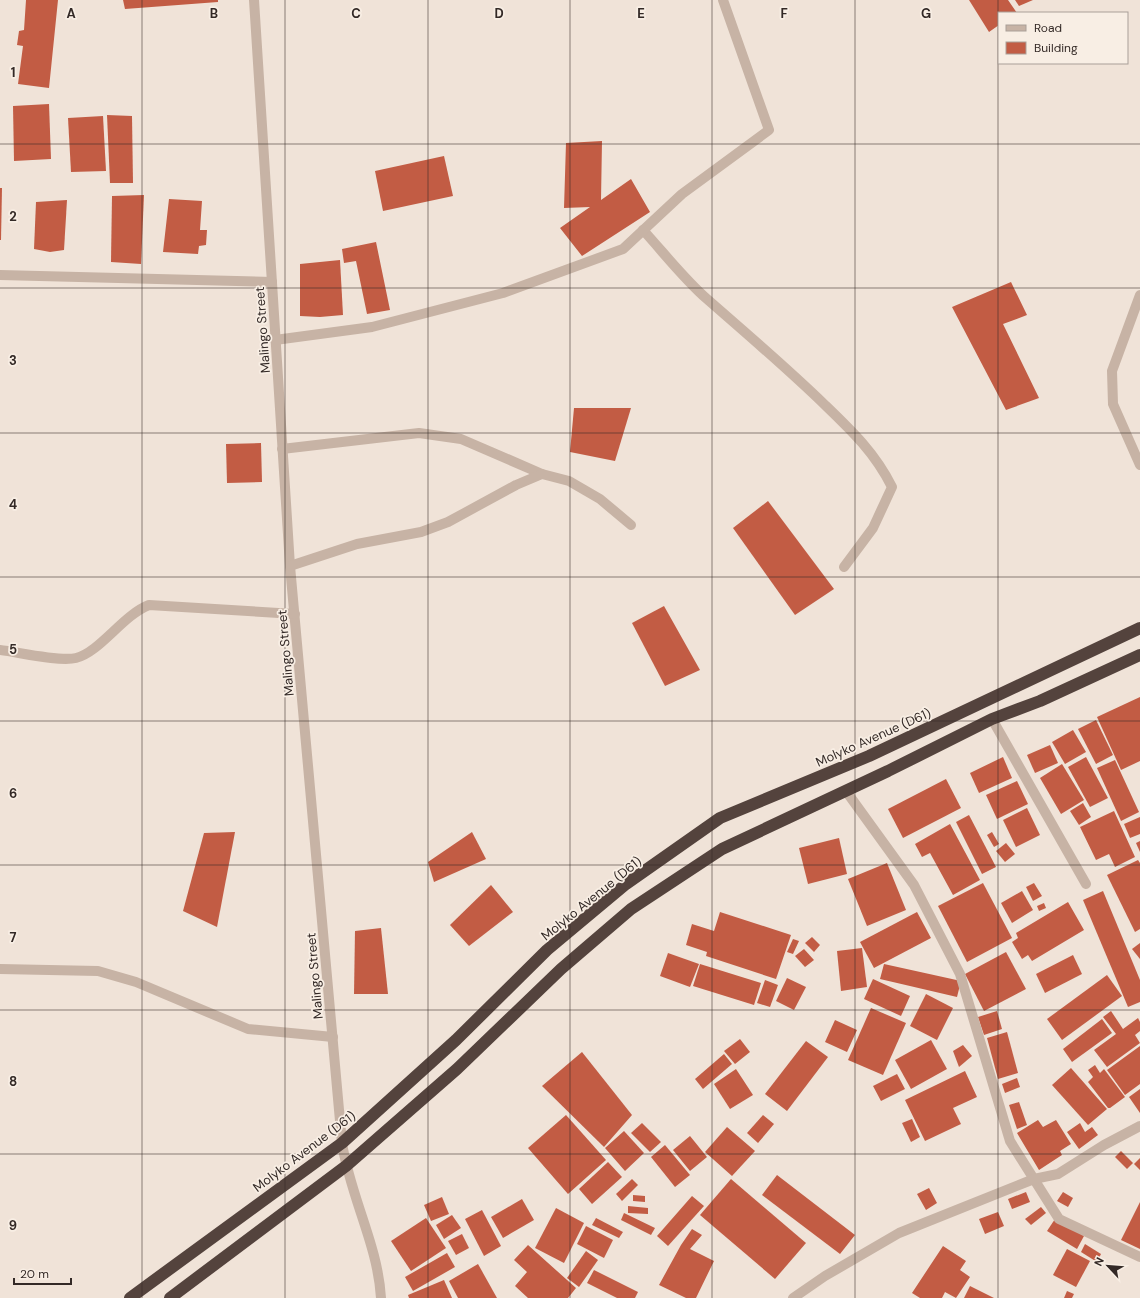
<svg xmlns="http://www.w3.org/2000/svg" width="1140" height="1298" font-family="'DM Sans',sans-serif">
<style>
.building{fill:#c25c44}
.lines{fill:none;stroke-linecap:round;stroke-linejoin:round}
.minor{stroke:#c7b3a5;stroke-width:10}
.highway{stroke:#54433d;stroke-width:12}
.grid{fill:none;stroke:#332926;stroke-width:1;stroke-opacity:0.55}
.labels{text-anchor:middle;stroke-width:3.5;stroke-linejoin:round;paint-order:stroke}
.street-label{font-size:13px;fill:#332926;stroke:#f8eee4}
.grid-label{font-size:13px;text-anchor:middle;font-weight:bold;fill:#332926;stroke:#f8eee4;stroke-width:3.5;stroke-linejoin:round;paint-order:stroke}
</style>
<rect width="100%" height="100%" fill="#f0e3d8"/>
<!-- building -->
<g class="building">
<path d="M26,0H58L49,88L18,84L23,46L17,45L19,31L24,30Z"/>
<path d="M123,0H218V2L125,9Z"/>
<path d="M969,0H1008L1017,13H999V25L989,32Z"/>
<path d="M1015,0H1033L1019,6Z"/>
<path d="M49,104L51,159L14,161L13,106Z"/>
<path d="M107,115L132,116L133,183H110Z"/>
<path d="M103,116L106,171L71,172L68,118Z"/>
<path d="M602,141L601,200L631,179L650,212L582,256L560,228L590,207L564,208L566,143Z"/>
<path d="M444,156L453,196L383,211L375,171Z"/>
<path d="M0,188H2L1,240H0Z"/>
<path d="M144,195L141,264L111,262L112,196Z"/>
<path d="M169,199L202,201L200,230H207L206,245L199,246L198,254L163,252Z"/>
<path d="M67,200L64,250L50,252L34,249L36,202Z"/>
<path d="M376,242L390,310L367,314L356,261L344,263L342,249Z"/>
<path d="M340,260L343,315L320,317L300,316V264Z"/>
<path d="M1011,282L1027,315L1003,324L1039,398L1006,410L952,307Z"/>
<path d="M574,408H631L615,461L570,452Z"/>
<path d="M261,443L262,482L227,483L226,444Z"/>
<path d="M768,501L834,589L795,615L733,528Z"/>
<path d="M664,606L700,670L665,686L632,623Z"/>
<path d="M1140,697V761L1121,770L1097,717Z"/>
<path d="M1096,720L1113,755L1096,764L1078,729Z"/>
<path d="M1073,730L1086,752L1065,764L1052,742Z"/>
<path d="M1050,745L1058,763L1035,773L1027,755Z"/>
<path d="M1003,757L1012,778L979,793L970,773Z"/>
<path d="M1086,757L1108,798L1090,807L1068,767Z"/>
<path d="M1115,760L1139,812L1121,821L1097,768Z"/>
<path d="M1062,764L1084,800L1061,814L1040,778Z"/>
<path d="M946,779L961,808L903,838L888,809Z"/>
<path d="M1017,781L1028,804L997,819L986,795Z"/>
<path d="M1083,803L1091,817L1079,825L1070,811Z"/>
<path d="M1027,808L1040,835L1016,847L1003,820Z"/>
<path d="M1114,811L1135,857L1115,867L1109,854L1096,860L1080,827Z"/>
<path d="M969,815L996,867L982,874L956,822Z"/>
<path d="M1140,817V834L1130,838L1124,824Z"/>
<path d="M950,824L980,880L953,895L930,853L922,857L915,844Z"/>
<path d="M235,832L217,927L183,911L204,833Z"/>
<path d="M472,832L486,859L434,882L428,862Z"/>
<path d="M992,832L999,844L994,847L987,835Z"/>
<path d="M839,838L847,874L808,884L799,848Z"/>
<path d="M1140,841V852L1136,843Z"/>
<path d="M1006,843L1015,854L1005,862L996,851Z"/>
<path d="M1138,860L1140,863V929L1135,932L1107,875Z"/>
<path d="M887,863L906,910L867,926L848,879Z"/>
<path d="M983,883L1012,938L967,962L938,906Z"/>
<path d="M1034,883L1042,896L1033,901L1026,887Z"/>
<path d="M491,885L513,912L469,946L450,925Z"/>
<path d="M1022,891L1033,910L1012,923L1001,903Z"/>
<path d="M1103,891L1140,980V1002L1128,1007L1083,900Z"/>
<path d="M1068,902L1084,930L1032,961L1028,955L1022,959L1012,942L1018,938L1016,933Z"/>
<path d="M1044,903L1046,908L1039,911L1037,906Z"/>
<path d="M720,912L791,935L776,979L706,956L707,952L686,945L692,924L714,931Z"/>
<path d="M917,912L931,938L874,968L860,942Z"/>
<path d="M381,928L388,994H354L355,931Z"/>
<path d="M812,937L820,945L814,952L805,943Z"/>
<path d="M793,939L799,941L793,954L787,952Z"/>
<path d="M1140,943V959L1132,949Z"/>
<path d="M862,948L867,987L841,991L837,951Z"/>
<path d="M804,949L814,960L805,967L795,956Z"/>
<path d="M1006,952L1026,989L984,1011L965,974Z"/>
<path d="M668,953L699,964L690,987L660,976Z"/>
<path d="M1073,955L1082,974L1045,993L1036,974Z"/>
<path d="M700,964L761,983L754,1005L693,986Z"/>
<path d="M884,964L961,981L957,997L880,979Z"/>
<path d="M1107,975L1122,996L1062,1040L1047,1019Z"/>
<path d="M787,978L806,987L794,1010L776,1001Z"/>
<path d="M873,979L910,996L901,1016L864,999Z"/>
<path d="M765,980L778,985L770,1007L757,1003Z"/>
<path d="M926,994L953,1008L937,1040L910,1026Z"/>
<path d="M871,1008L906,1023L883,1075L848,1060Z"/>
<path d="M997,1011L1002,1029L984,1035L978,1017Z"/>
<path d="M1111,1011L1123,1029L1138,1018L1140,1022V1031L1135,1035L1140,1043L1107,1067L1094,1050L1116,1034L1103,1017Z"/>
<path d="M1102,1019L1112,1033L1072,1062L1063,1049Z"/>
<path d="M835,1020L857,1030L847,1052L825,1042Z"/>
<path d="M1007,1032L1018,1073L998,1079L987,1038Z"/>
<path d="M740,1039L750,1052L735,1064L724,1051Z"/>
<path d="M931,1040L947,1069L911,1089L895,1060Z"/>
<path d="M806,1041L828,1057L787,1111L765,1094Z"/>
<path d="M963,1045L972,1056L959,1067L953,1051Z"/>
<path d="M1140,1046V1084L1125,1095L1107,1070Z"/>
<path d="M582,1052L632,1115L604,1147L542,1086Z"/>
<path d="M724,1054L732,1064L703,1089L695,1079Z"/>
<path d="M1095,1065L1100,1073L1104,1069L1125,1097L1110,1108H1108L1088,1082L1093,1077L1088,1070Z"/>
<path d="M1071,1068L1107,1109L1088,1125L1052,1085Z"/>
<path d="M736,1069L753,1095L730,1109L714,1084Z"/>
<path d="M965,1071L977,1097L953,1108L961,1124L925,1141L905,1100Z"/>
<path d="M897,1074L905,1089L881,1101L873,1086Z"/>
<path d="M1017,1078L1020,1087L1005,1093L1002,1084Z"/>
<path d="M1140,1089V1113L1129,1097Z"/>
<path d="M1019,1102L1027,1125L1017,1129L1009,1105Z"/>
<path d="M566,1115L606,1160L568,1194L528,1148Z"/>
<path d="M763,1115L774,1124L758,1143L747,1133Z"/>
<path d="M912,1119L920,1137L911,1142L902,1123Z"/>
<path d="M1038,1120L1043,1127L1056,1120L1071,1144L1060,1151L1062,1155L1039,1170L1017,1133Z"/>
<path d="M642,1123L661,1142L650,1152L631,1133Z"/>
<path d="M1080,1123L1085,1132L1092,1127L1098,1135L1079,1149L1067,1132Z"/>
<path d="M727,1127L755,1151L732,1176L705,1152Z"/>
<path d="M624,1131L644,1153L625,1171L605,1148Z"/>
<path d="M690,1136L707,1157L690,1171L673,1150Z"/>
<path d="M665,1145L690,1175L675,1187L651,1157Z"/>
<path d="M1121,1151L1133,1163L1127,1169L1115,1157Z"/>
<path d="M1140,1158V1170L1134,1164Z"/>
<path d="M608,1162L622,1177L592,1204L579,1189Z"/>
<path d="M777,1175L855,1235L840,1254L762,1195Z"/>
<path d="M632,1179L638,1185L622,1201L616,1194Z"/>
<path d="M731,1179L806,1243L775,1279L700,1215Z"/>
<path d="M929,1188L937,1203L926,1210L917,1194Z"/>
<path d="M1026,1192L1030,1202L1012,1209L1008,1199Z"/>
<path d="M1063,1192L1073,1198L1068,1207L1057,1201Z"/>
<path d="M633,1195L645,1196V1202L633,1201Z"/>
<path d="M692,1196L704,1206L668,1246L657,1236Z"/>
<path d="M442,1197L449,1214L431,1221L424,1205Z"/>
<path d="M522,1199L534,1220L503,1238L491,1217Z"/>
<path d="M1140,1202V1249L1121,1240Z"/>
<path d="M628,1206L648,1208V1214L628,1213Z"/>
<path d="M1041,1207L1046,1213L1031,1225L1025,1219Z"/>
<path d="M556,1208L584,1223L564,1263L535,1248Z"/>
<path d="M482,1210L501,1246L484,1256L465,1219Z"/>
<path d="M998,1212L1004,1226L985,1234L979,1219Z"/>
<path d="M624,1213L655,1228L651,1235L621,1220Z"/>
<path d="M452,1215L461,1228L444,1239L436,1225Z"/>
<path d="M426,1218L446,1248L411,1271L391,1241Z"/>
<path d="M596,1218L623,1232L619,1238L592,1225Z"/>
<path d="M1055,1219L1084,1236L1077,1249L1047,1231Z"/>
<path d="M586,1226L613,1240L604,1258L577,1244Z"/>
<path d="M692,1229L702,1235L690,1249L714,1261L696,1298H686L659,1285L681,1245Z"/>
<path d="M462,1234L469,1248L456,1255L448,1241Z"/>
<path d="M1085,1244L1101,1254L1097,1262L1081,1252Z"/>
<path d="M528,1245L576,1288L568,1298H528L515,1286L527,1272L514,1260Z"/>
<path d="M943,1246L966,1261L960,1270L970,1277L956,1298L945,1292L942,1298H920L912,1293Z"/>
<path d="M1067,1249L1090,1261L1076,1287L1053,1275Z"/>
<path d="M586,1251L598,1260L579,1287L567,1278Z"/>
<path d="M447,1253L455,1267L413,1291L405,1277Z"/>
<path d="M478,1264L497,1298H458L449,1281Z"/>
<path d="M594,1270L638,1292L635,1298H617L587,1283Z"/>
<path d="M444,1280L452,1298H409L408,1295Z"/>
<path d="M970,1286L994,1298H964Z"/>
<path d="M1067,1291L1074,1294L1072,1298H1064Z"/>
</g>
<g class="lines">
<!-- minor -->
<g class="minor">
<path d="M254,0L290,566L342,1143C350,1196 378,1245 381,1298"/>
<path d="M643,230C664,253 684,279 707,299C747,334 787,368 825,405C852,431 875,453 892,487L873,528L844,567"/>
<path d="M0,275L272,282"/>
<path d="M1140,295L1112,371L1113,404L1140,465"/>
<path d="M275,340L372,327L503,293L623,249L682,194L769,130L723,0"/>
<path d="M282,449L419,433L461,439L542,474"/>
<path d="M290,566L357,544L421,532L448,522L516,485L542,474L569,481L600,499L631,525"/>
<path d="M0,650C18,652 59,662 76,658C100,652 123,615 149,605L295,614"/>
<path d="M992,719L1086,884"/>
<path d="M846,791L914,885L960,974L1010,1141L1059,1219L1140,1257"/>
<path d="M0,969L98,971L136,982L248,1029L333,1037"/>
<path d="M793,1298L825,1276L899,1233L1034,1179L1058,1174L1104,1145L1140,1126"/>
</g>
<!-- highway -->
<g class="highway">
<path d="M130,1298L342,1143L456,1040L547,950L626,884L720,818L869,756L1140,628"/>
<path d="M170,1298L346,1166L457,1069L561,969L631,909L722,849L888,771L992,719L1040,701L1140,655"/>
</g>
</g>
<!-- grid -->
<path class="grid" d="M142,0V1298M285,0V1298M428,0V1298M570,0V1298M712,0V1298M855,0V1298M998,0V1298M0,144H1140M0,288H1140M0,433H1140M0,577H1140M0,721H1140M0,865H1140M0,1010H1140M0,1154H1140"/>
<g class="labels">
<!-- street labels -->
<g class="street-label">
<text transform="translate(262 330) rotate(-94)" y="5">Malingo Street</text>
<text transform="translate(285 653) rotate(-95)" y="5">Malingo Street</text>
<text transform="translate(873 737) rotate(-24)" y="5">Molyko Avenue (D61)</text>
<text transform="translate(591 898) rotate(-39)" y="5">Molyko Avenue (D61)</text>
<text transform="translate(314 976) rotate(-95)" y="5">Malingo Street</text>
<text transform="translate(304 1151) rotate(-37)" y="5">Molyko Avenue (D61)</text>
</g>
</g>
<g class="grid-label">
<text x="71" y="18">A</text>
<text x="214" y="18">B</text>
<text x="356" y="18">C</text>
<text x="499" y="18">D</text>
<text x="641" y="18">E</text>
<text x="784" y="18">F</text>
<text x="926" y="18">G</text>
<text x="13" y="77">1</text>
<text x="13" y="221">2</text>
<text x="13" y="365">3</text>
<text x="13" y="509">4</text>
<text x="13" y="654">5</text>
<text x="13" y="798">6</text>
<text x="13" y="942">7</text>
<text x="13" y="1086">8</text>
<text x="13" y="1230">9</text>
</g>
<!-- legend -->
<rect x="998" y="12" width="130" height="52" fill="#f8eee4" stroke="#a99f98"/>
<rect x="1006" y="25" width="20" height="6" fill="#c7b3a5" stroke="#a99f98"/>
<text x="1034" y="32" font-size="12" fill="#332926">Road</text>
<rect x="1006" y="42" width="20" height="12" fill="#c25c44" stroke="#a99f98"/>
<text x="1034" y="52" font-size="12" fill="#332926">Building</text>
<!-- north arrow -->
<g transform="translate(1108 1266) rotate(296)" stroke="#f8eee4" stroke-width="3" paint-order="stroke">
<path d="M0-3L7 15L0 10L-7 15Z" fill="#332926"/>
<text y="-6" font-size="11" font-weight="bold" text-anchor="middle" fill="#332926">N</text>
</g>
<!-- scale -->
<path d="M14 1278v6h57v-6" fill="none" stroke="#332926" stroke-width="2"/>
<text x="20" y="1278" font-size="12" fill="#332926" stroke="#f8eee4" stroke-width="3" paint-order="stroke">20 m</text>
</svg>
